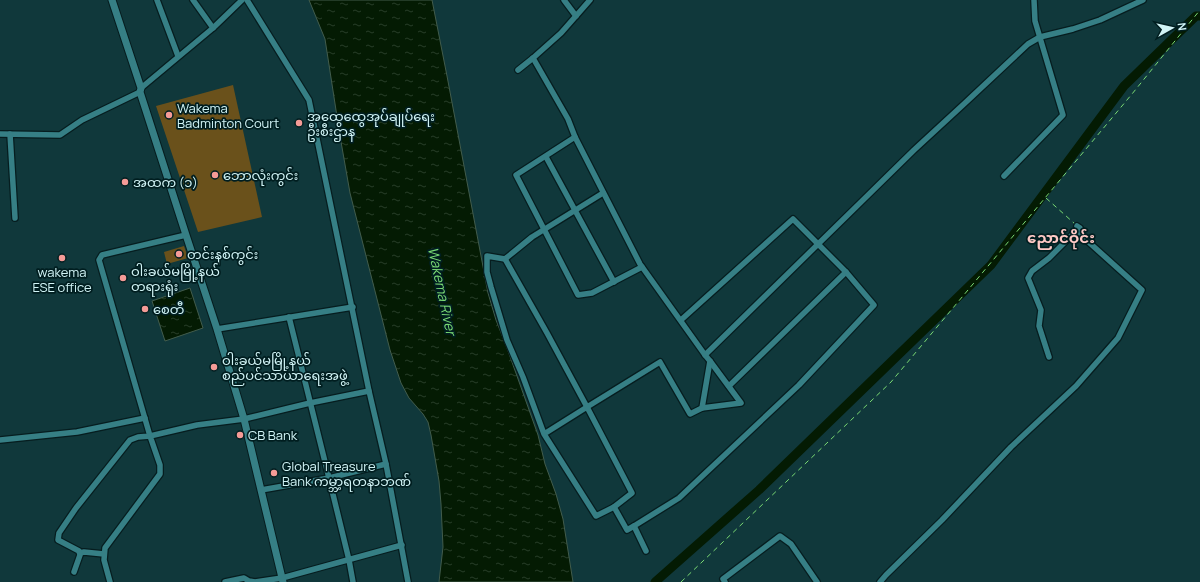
<svg xmlns="http://www.w3.org/2000/svg" width="1200" height="582" font-family="Manrope,'Noto Sans Myanmar',sans-serif">
<style>
.pitch{fill:#6a511b}
.water{fill:url(#water-ripples);stroke:#425c4c}
.lines{fill:none;stroke-linecap:round;stroke-linejoin:round}
.river{stroke:#041b03;stroke-width:9}
.ferry{stroke:#7ada74;stroke-width:1;stroke-dasharray:5 4;stroke-linecap:butt}
.minor-casing{stroke:#061d1f;stroke-width:8}
.tertiary-casing{stroke:#061d1f;stroke-width:9}
.minor{stroke:#367f85;stroke-width:5.5}
.tertiary{stroke:#367f85;stroke-width:7}
.poi-dot{fill:#f59b97;stroke:#001e20;stroke-width:1.5}
.labels{text-anchor:middle;stroke-width:3.5;stroke-linejoin:round;paint-order:stroke}
.poi-label{font-size:13px;fill:#d1f4f6;stroke:#001e20;text-anchor:start}
.water-label{font-size:14px;font-style:italic;fill:#7ada74;stroke:#001e20}
.quarter-label{font-size:15px;font-weight:bold;fill:#fdc9c5;stroke:#001e20}
</style>
<defs>
<pattern id="water-ripples" width="26" height="14" patternUnits="userSpaceOnUse"><rect width="26" height="14" fill="#041b03"/><path d="M2 4q2-2 4 0t4 0M15 11q2-2 4 0t4 0" fill="none" stroke="#283d28"/></pattern>
</defs>
<rect width="100%" height="100%" fill="#10383b"/>
<!-- pitch -->
<g class="pitch">
<path d="M233,85L262,217L198,232L156,106Z"/>
<path d="M184,246L188,258L167,264L164,252Z"/>
</g>
<!-- water -->
<g class="water">
<path d="M309,0H432L447,76L488,293L496,320L507,348L538,435L545,464L556,494L563,519L573,582H439L443,547L441,504L439,481L431,435L428,422L423,414L409,398L401,383L390,350L350,193L340,136L325,39Z"/>
<path d="M190,288L203,328L165,341L152,301Z"/>
</g>
<g class="lines">
<!-- river -->
<path class="river" d="M655,582L759,490L991,265L1124,86L1196,16H1200"/>
<!-- ferry -->
<g class="ferry">
<path d="M1046,198L1075,224"/>
<path d="M681,582L891,382L1132,94L1200,10"/>
</g>
<!-- minor casing -->
<g class="minor-casing">
<g id="minor">
<path d="M157,0L178,56"/>
<path d="M193,0L213,28"/>
<path d="M247,0L309,100L369,391L386,464L408,582"/>
<path d="M564,0L576,16"/>
<path d="M533,58L568,119L575,137L640,264L705,355L710,361L741,403L702,408"/>
<path d="M518,70L533,58L561,33L590,0"/>
<path d="M141,88L213,28L242,0"/>
<path d="M0,134L60,135L82,120L140,92"/>
<path d="M10,134L15,218"/>
<path d="M575,137L516,175L578,295L592,293L642,267"/>
<path d="M546,157L614,282"/>
<path d="M1004,176L1063,115L1035,21L1034,0"/>
<path d="M505,259L547,333L587,407L660,362L690,414L702,408L710,361"/>
<path d="M289,317L329,478L349,560L353,582"/>
<path d="M217,329L353,307"/>
<path d="M705,355L914,150L965,103L1028,44L1040,37L1073,29L1100,20L1143,0"/>
<path d="M1049,357L1039,326L1041,310L1028,278L1032,271L1049,258L1077,230"/>
<path d="M729,386L846,272"/>
<path d="M544,434L587,407L632,493L614,507L596,516L544,434L523,377L507,340L491,287L487,272V256L505,259L532,237L603,193"/>
<path d="M0,440L77,432L145,418"/>
<path d="M261,490L329,478L386,464"/>
<path d="M614,507L627,530L634,526"/>
<path d="M646,551L634,526L679,498L799,385L874,305L846,272L793,219L681,320"/>
<path d="M80,553L84,552L104,554"/>
<path d="M74,572L80,555L79,551L58,540L59,533L76,508L130,440L138,437L150,436L99,260L102,255L186,235"/>
<path d="M110,582L104,560L105,548L160,474V465L150,436L197,425L244,419L310,403L369,391"/>
<path d="M225,582L244,578L249,581L255,582L282,578L402,545"/>
<path d="M725,582L723,579L780,536L791,544L817,582"/>
<path d="M880,582L886,575L942,520L1011,447L1076,386L1118,338L1142,290L1083,237L1077,230L1080,228L1077,226"/>
</g>
</g>
<!-- tertiary casing -->
<g class="tertiary-casing">
<path id="tertiary" d="M112,0L141,88L140,92L186,235L217,329L244,419L283,582"/>
</g>
<!-- minor -->
<use href="#minor" class="minor"/>
<!-- tertiary -->
<use href="#tertiary" class="tertiary"/>
</g>
<!-- markers -->
<g class="poi-dot">
<circle cx="169" cy="115" r="4"/>
<circle cx="299" cy="123" r="4"/>
<circle cx="215" cy="175" r="4"/>
<circle cx="125" cy="182" r="4"/>
<circle cx="179" cy="254" r="4"/>
<circle cx="62" cy="258" r="4"/>
<circle cx="123" cy="278" r="4"/>
<circle cx="145" cy="309" r="4"/>
<circle cx="214" cy="367" r="4"/>
<circle cx="240" cy="435" r="4"/>
<circle cx="274" cy="473" r="4"/>
</g>
<g class="labels">
<!-- poi labels -->
<g class="poi-label">
<text x="177" y="113">Wakema<tspan x="177" dy="15">Badminton Court</tspan></text>
<text x="307" y="121">အထွေထွေအုပ်ချုပ်ရေး<tspan x="307" dy="15">ဦးစီးဌာန</tspan></text>
<text x="223" y="180">ဘောလုံးကွင်း</text>
<text x="133" y="187">အထက (၁)</text>
<text x="187" y="259">တင်းနစ်ကွင်း</text>
<text x="131" y="276">ဝါးခယ်မမြို့နယ်<tspan x="131" dy="15">တရားရုံး</tspan></text>
<text x="62" y="277" text-anchor="middle">wakema<tspan x="62" dy="15">ESE office</tspan></text>
<text x="153" y="314">စေတီ</text>
<text x="222" y="365">ဝါးခယ်မမြို့နယ်<tspan x="222" dy="15">စည်ပင်သာယာရေးအဖွဲ့</tspan></text>
<text x="248" y="440">CB Bank</text>
<text x="282" y="471">Global Treasure<tspan x="282" dy="15">Bank ကမ္ဘာ့ရတနာဘဏ်</tspan></text>
</g>
<!-- water labels -->
<g class="water-label">
<text transform="translate(442 291) rotate(78)" y="5">Wakema River</text>
</g>
<!-- quarter labels -->
<g class="quarter-label">
<text x="1061" y="243">ညောင်ဝိုင်း</text>
</g>
</g>
<!-- north arrow -->
<g transform="translate(1172 28) rotate(82)" stroke="#001e20" stroke-width="3" paint-order="stroke">
<path d="M0-3L7 15L0 10L-7 15Z" fill="#d1f4f6"/>
<text y="-6" font-size="11" font-weight="bold" text-anchor="middle" fill="#d1f4f6">N</text>
</g>
</svg>
